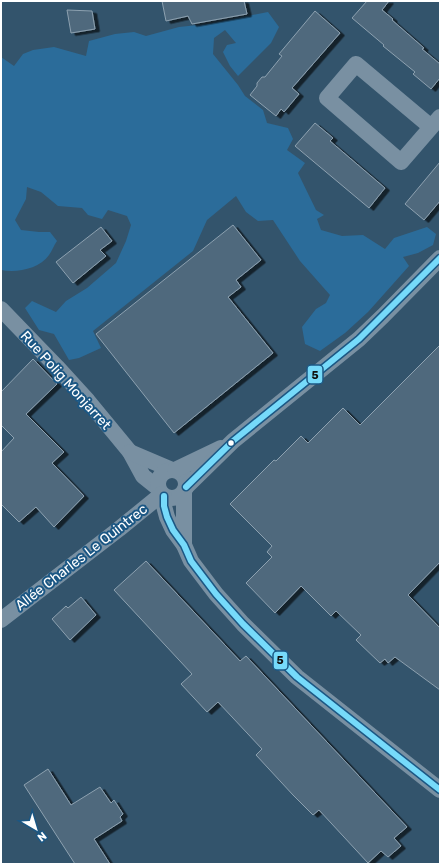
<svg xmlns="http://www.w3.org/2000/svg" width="441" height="865" font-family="Rubik,sans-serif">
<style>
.green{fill:#2b6c9a}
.building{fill:#4f697d;stroke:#8da1b0;filter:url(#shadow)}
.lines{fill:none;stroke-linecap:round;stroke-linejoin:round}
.street{stroke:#7990a2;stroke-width:16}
.bus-1-casing{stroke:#1b5784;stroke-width:9}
.bus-1{stroke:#76dafa;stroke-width:6}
.bus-dot{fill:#fff;stroke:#1b5784;stroke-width:1.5}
.labels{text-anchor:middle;stroke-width:4;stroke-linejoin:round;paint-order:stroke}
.street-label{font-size:14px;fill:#fff;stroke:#1b5784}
.line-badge{stroke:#1b5784;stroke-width:1.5}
.pale-badge-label{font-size:11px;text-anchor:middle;font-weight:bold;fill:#111}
</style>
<defs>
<filter id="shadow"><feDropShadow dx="4.5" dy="2.5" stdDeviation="0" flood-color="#0009"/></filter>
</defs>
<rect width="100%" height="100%" fill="#33546c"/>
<!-- green -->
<path class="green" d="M268,12L279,27L271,43L238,76L230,66L223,52L227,45L236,43L225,30L214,38L213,54L238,85L245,96L263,110L267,123L288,128L293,139L287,150L305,163L298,173L316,210L324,215L317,219L321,230L342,236L363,235L385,249L394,238L427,227L436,234L433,245L418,253L403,257L409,266L368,312L345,333L320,351L305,344L302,327L316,309L326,303L330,295L300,261L273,220L258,221L246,212L236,196L207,220L193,251L93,331L101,348L79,358L69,360L54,334L39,330L25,308L32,301L56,312L66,301L87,288L116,263L126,241L131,225L127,216L108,210L102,219L88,215L82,208L58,206L41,192L27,187L26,199L15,220L21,230L39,232H50L57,241C54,245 52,251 49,255C39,269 17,273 1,270V57L14,66L23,54L33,50L54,47L86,56L89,41L115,34L134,32L146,36L179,27L207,24Z"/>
<!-- building -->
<g class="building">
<path d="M162,1H244L247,14L192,24L188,16L166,21Z"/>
<path d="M367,1H389L382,10L393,19L392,20L424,48L422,49L440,64V78L431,89L413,74L415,72L383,46L384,45L352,18Z"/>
<path d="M67,10L92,11L95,29L71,33Z"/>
<path d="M315,11L340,33L292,88L299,94L284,112L281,109L276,116L250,95L257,86V83L262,77H265L282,56L279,54Z"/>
<path d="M315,123L333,138L330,141L385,188L369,208L295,146Z"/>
<path d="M440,162V201L424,220L405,204Z"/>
<path d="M233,225L261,260L236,280L241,287L228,297L273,353L174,433L96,334Z"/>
<path d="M101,227L112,241L100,250L106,256L73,283L56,262Z"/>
<path d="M440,345V562L408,595L440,628V690L395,657L388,663L385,659L380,663L356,640L361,635L336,611L331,616L301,586L275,613L246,583L272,557L267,552L272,546L230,504L274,460L276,461L301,436L308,443L343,408L360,425Z"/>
<path d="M33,359L57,384L26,414L64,452L52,463L84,496L54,527L36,507L19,522L1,504V452L14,438L1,425V392Z"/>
<path d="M146,561L240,661L246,656L407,827L394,838L401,846L388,857L381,851L368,863L319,810L313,815L293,795L256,755L262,749L218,702L207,712L181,684L192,674L114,590Z"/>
<path d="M81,597L96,615L70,640L52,619L66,606L68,608Z"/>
<path d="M48,769L71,805L100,787L111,803L114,800L123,814L120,817L122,821L94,839L110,864H75L24,785Z"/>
</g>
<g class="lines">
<!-- street -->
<g class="street">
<path d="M431,127L356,64L327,98L401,162L440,117"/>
<path d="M1,309L57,367L88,401L130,452L143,476L158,488"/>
<path d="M130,452L170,469"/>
<circle cx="172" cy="484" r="14"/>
<path d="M175,470L221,448"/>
<path d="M186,487L233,441L359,339L383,316L440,258"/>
<path d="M164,496V506L167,517L173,530L184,545L191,561L216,594L243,624L297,677L440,790"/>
<path d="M184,545V492"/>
<path d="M1,620L119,529L162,494"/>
</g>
<!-- bus-1 casing -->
<g class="bus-1-casing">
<g id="bus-1">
<path d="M186,487L233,441L359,339L440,258"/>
<path d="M164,496V506L167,517L173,530L184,545L191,561L216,594L243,624L297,677L440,790"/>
</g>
</g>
<!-- bus-1 -->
<use href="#bus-1" class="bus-1"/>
</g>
<!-- markers -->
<circle class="bus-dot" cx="231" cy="443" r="3.5"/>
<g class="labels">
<!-- street labels -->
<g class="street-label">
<text transform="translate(66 380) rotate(48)" y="5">Rue Polig Monjarret</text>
<text transform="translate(81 557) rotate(-38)" y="5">Allée Charles Le Quintrec</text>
</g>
</g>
<g class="line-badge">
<rect x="307" y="365" width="16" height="19" rx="4" fill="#76dafa"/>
<rect x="273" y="651" width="15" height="19" rx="4" fill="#76dafa"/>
</g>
<g class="pale-badge-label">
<text x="315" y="379">5</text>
<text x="280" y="664">5</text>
</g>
<!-- border -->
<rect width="441" height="865" fill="none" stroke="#ffffff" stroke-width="4"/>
<!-- north arrow -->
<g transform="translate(36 829) rotate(142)" stroke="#1b5784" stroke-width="3" paint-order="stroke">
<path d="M0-3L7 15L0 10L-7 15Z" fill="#ffffff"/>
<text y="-6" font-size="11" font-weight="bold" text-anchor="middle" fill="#ffffff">N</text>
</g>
</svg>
